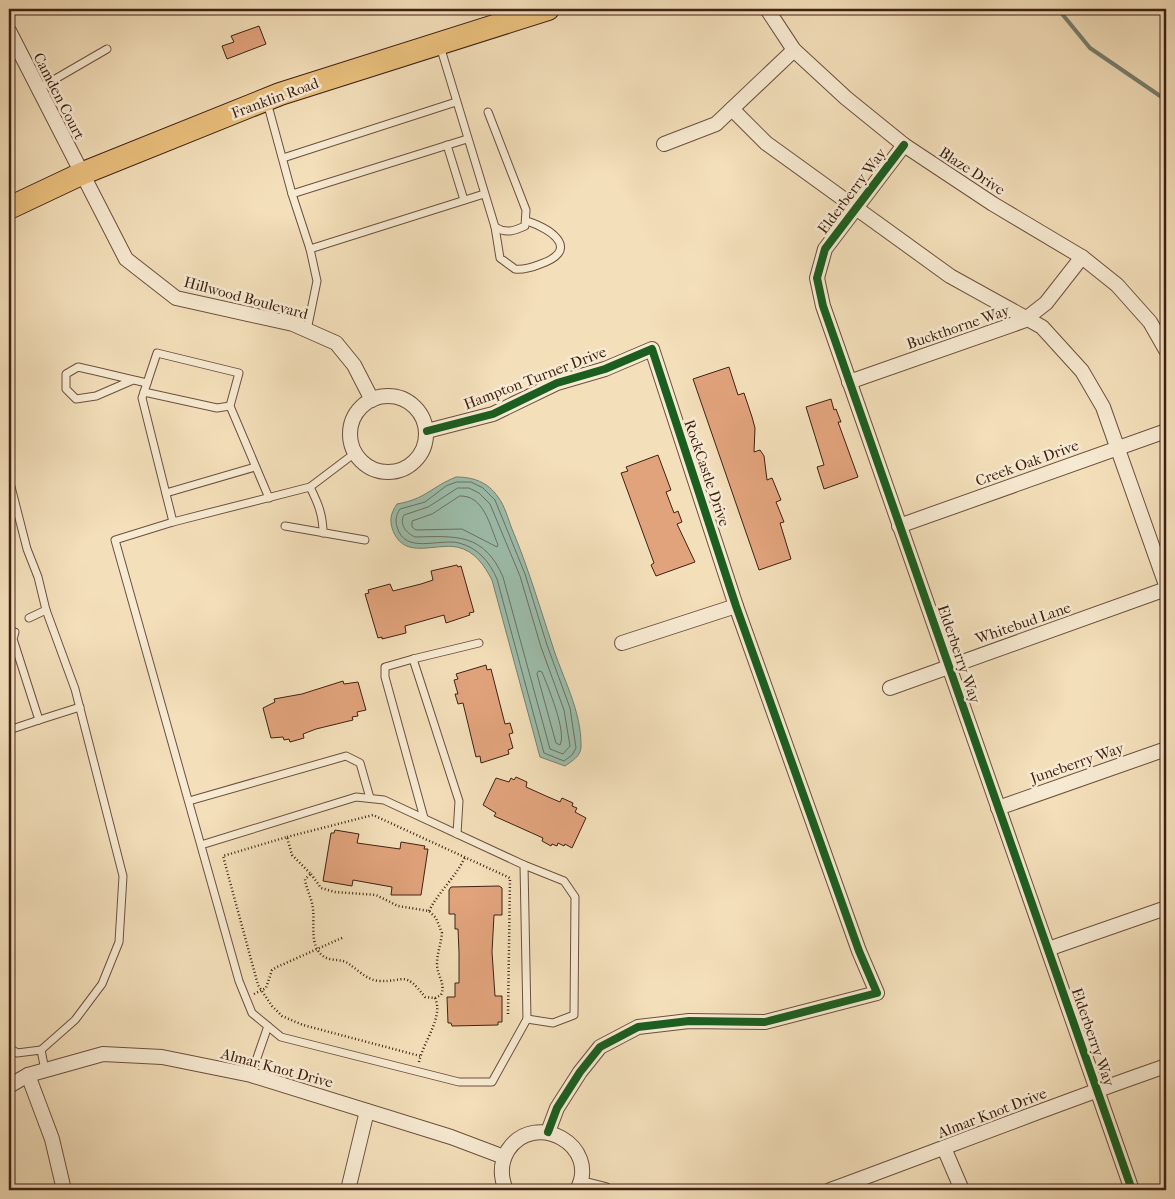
<svg xmlns="http://www.w3.org/2000/svg" width="1175" height="1199" font-family="'IM FELL French Canon',serif">
<style>
.water{fill:#9cbdab;stroke:#777f6f}
.lines{fill:none;stroke-linecap:round;stroke-linejoin:round}
.shore{stroke:#6e6f60;stroke-width:1}
.stream{stroke:#777f6f;stroke-width:4}
.building{fill:#e1a37c;stroke:#3f2114}
.service-casing{stroke:#6c503e;stroke-width:9}
.minor-casing{stroke:#6c503e;stroke-width:16}
.primary-casing{stroke:#3f2114;stroke-width:24}
.path{stroke:#3f2114;stroke-width:2.5;stroke-dasharray:1 2.5;stroke-linecap:butt}
.service{stroke:#f7ead2;stroke-width:7}
.minor{stroke:#f7ead2;stroke-width:14}
.primary{stroke:#eac07d;stroke-width:22}
.cycleway-casing{stroke:#f7ead2;stroke-width:11}
.cycleway{stroke:#1b5e20;stroke-width:8}
.labels{text-anchor:middle;stroke-width:5;stroke-linejoin:round;paint-order:stroke}
.street-label{font-size:15px;fill:#3f2114;stroke:#f7ead2}
</style>
<rect width="100%" height="100%" fill="#f3dfba"/>
<filter id="stains"><feTurbulence type="fractalNoise" baseFrequency=".004" numOctaves="4"/><feColorMatrix values="0 0 0 0 .2 0 0 0 0 .09 0 0 0 0 .02 0 0 0 .5 -.17"/></filter>
<radialGradient id="worn" r=".72"><stop offset=".6" stop-color="#630" stop-opacity="0"/><stop offset="1" stop-color="#630" stop-opacity=".3"/></radialGradient>
<!-- water -->
<path class="water" d="M456,477C473,477 488,482 498,497C505,506 508,519 512,529C528,567 539,605 552,644C562,677 582,711 581,747C581,756 572,761 565,766L540,757L492,580C484,565 475,551 457,547C435,543 406,559 394,533C389,522 390,514 397,504C426,499 431,487 456,477Z"/>
<g class="lines">
<!-- shore -->
<g class="shore">
<path d="M457,482H471L483,488L495,500L525,574L547,645L570,708L576,748L572,755L564,761L544,753L497,579C489,561 478,548 459,543C439,538 405,555 397,527C395,520 396,515 400,509L425,502L446,486Z"/>
<path d="M458,488H469L479,493L490,504L520,576L541,647L564,710L570,746L563,754L550,749L503,577C484,533 456,536 415,537C406,533 399,524 404,515L428,507Z"/>
<path d="M460,496C484,495 490,526 498,545L497,547L462,529L416,530L412,527V521L432,514Z"/>
<path d="M539,671L542,672C548,687 567,732 560,745L556,743L537,674Z"/>
</g>
<!-- stream -->
<path class="stream" d="M1058,9L1090,48L1166,100"/>
</g>
<!-- building -->
<g class="building">
<path d="M259,26L266,44L227,59L222,46L234,42L231,36Z"/>
<path d="M729,367L738,395L744,393L752,417L755,428L754,452L760,450L764,456L767,480L772,478L781,500L776,502L784,522L780,523L791,559L759,570L693,379Z"/>
<path d="M831,399L834,410L836,409L841,422H838L858,477L824,489L817,467L824,465L806,407Z"/>
<path d="M658,455L671,490L666,492L674,513L678,511L682,522L677,524L695,562L656,576L651,565L654,563L621,473L628,471L626,467Z"/>
<path d="M457,565L458,567L461,566L474,612L469,613L470,615L446,623L444,615L405,626L406,633L382,639V637L378,638L365,594L369,593L368,590L390,584L393,591L421,584L433,580L431,571Z"/>
<path d="M486,665L487,670L491,669L505,724L510,723L513,733L509,734L513,748L508,750L509,754L481,763L480,756L476,757L463,703L458,704L455,694H458L454,680L458,679L456,674Z"/>
<path d="M343,681L344,684L358,682L366,710L357,712L358,716L352,717L353,720L316,729L303,734L304,738L290,742L289,739L284,740L283,737L271,738L263,708L275,702L274,699L302,694Z"/>
<path d="M516,777L527,782L526,787L546,796L560,802L562,798L573,803L572,806L577,808L575,812L586,818L572,848L565,844L564,846L558,843L557,846L552,844L551,846L542,841L543,838L494,816L496,813L483,805L496,778L509,782L511,778L514,780Z"/>
<path d="M335,830L359,834L357,843L400,849L401,842L425,846L424,849H428L421,895H391L392,887L353,880L352,886L323,881L331,833H334Z"/>
<path d="M499,886L502,888V915H494L492,952L495,996H502V1022H498V1025L452,1026L451,1023H448L447,997H455V983H459V952L458,929H455V914H449V890L451,887Z"/>
</g>
<g class="lines">
<!-- service casing -->
<g class="service-casing">
<g id="service">
<path d="M440,46L495,227C506,234 514,231 525,226L526,210L488,112"/>
<path d="M38,89L107,49"/>
<path d="M267,102L292,194L310,249L317,281L307,330"/>
<path d="M447,145L464,200"/>
<path d="M283,158L456,102"/>
<path d="M292,194L467,139"/>
<path d="M495,227L500,258L515,269C523,270 530,268 538,265C581,251 554,230 527,221"/>
<path d="M310,249L484,194"/>
<path d="M133,380L96,396L76,399L66,389V374L78,367C101,372 124,378 147,383"/>
<path d="M144,392L217,408L230,406"/>
<path d="M9,479L27,549L38,577L46,610L29,618"/>
<path d="M310,487C318,503 323,515 323,533"/>
<path d="M166,493L255,467"/>
<path d="M173,522L142,398L157,353L239,373L230,406L269,498"/>
<path d="M285,526L365,540"/>
<path d="M413,659L385,667V677L424,818"/>
<path d="M39,720L80,707"/>
<path d="M9,730L39,720L13,639L15,632"/>
<path d="M189,801L346,756L360,763L370,798"/>
<path d="M457,834L459,801L413,659L479,643"/>
<path d="M201,845L356,797L384,800L524,865L527,1019L492,1082H459L281,1037L252,1013L239,981L115,540L173,522L310,487L355,453"/>
<path d="M524,865L564,881L575,897L574,1015L553,1023L527,1019"/>
<path d="M9,1047L17,1053L41,1050L45,1070"/>
<path d="M41,1050L75,1020L102,984L119,942L123,876L75,689L46,610"/>
<path d="M251,1075L268,1026"/>
</g>
</g>
<!-- minor casing -->
<g class="minor-casing">
<g id="minor">
<path d="M767,9L794,50L846,98L904,145L993,204L1082,257L1117,285L1150,322L1166,350"/>
<path d="M9,31L126,259L176,298L293,324L336,343L354,365L372,400"/>
<path d="M732,109L766,143L950,276L1042,327L1082,371L1103,407L1166,585"/>
<path d="M664,144L716,124L794,50"/>
<path d="M904,145L825,249L817,278L823,306L1132,1190"/>
<path d="M849,382L1023,321L1046,303L1082,257"/>
<circle cx="388" cy="434" r="38"/>
<path d="M427,431L493,414L557,383L605,369L652,349L736,606L859,951L877,993L765,1022L689,1021L638,1027L600,1047L580,1072L557,1108L548,1132"/>
<path d="M899,526L1166,431"/>
<path d="M622,643L736,606"/>
<path d="M890,688L1166,589"/>
<path d="M998,808L1166,749"/>
<path d="M1048,949L1166,908"/>
<path d="M28,1075L52,1139L64,1190"/>
<path d="M9,1086L28,1075L103,1054L162,1057L251,1075L451,1137L504,1157"/>
<path d="M944,1148L962,1190"/>
<path d="M581,1184L605,1190"/>
<path d="M348,1190L367,1111"/>
<path d="M506,1190C500,1176 500,1163 508,1150C535,1109 601,1146 577,1190"/>
<path d="M830,1190C942,1149 1053,1105 1166,1066"/>
</g>
</g>
<!-- primary casing -->
<g class="primary-casing">
<path id="primary" d="M9,208L81,174L280,94L548,9"/>
</g>
<!-- path -->
<g class="path">
<path d="M287,837L373,815L510,878L508,1014"/>
<path d="M311,874L321,888L335,892L376,895L398,906L429,911L436,918L442,933C441,944 437,953 437,964C437,976 446,983 441,995L435,998"/>
<path d="M429,911C439,891 456,877 465,857"/>
<path d="M254,994L266,988L272,970L277,967L344,937"/>
<path d="M419,1062C423,1042 444,1017 435,998L425,997C404,970 406,982 379,981C367,980 358,970 349,964C342,958 331,962 323,956C309,945 315,925 313,909C312,898 306,889 305,879L311,874L292,855L287,837L223,856L258,985L272,1006L282,1016L303,1025L420,1056"/>
</g>
<!-- service -->
<use href="#service" class="service"/>
<!-- minor -->
<use href="#minor" class="minor"/>
<!-- primary -->
<use href="#primary" class="primary"/>
<!-- cycleway casing -->
<g class="cycleway-casing">
<g id="cycleway">
<path d="M904,145L825,249L817,278L823,306L1132,1190"/>
<path d="M427,431L493,414L557,383L605,369L652,349L736,606L859,951L877,993L765,1022L689,1021L638,1027L600,1047L580,1072L557,1108L548,1132"/>
</g>
</g>
<!-- cycleway -->
<use href="#cycleway" class="cycleway"/>
</g>
<g class="labels">
<!-- street labels -->
<g class="street-label">
<text transform="translate(59 96) rotate(63)" y="5">Camden Court</text>
<text transform="translate(275 98) rotate(-20)" y="5">Franklin Road</text>
<text transform="translate(972 171) rotate(33)" y="5">Blaze Drive</text>
<text transform="translate(852 191) rotate(-53)" y="5">Elderberry Way</text>
<text transform="translate(246 298) rotate(15)" y="5">Hillwood Boulevard</text>
<text transform="translate(958 327) rotate(-19)" y="5">Buckthorne Way</text>
<text transform="translate(535 378) rotate(-21)" y="5">Hampton Turner Drive</text>
<text transform="translate(1027 463) rotate(-20)" y="5">Creek Oak Drive</text>
<text transform="translate(707 473) rotate(71)" y="5">RockCastle Drive</text>
<text transform="translate(1023 623) rotate(-19)" y="5">Whitebud Lane</text>
<text transform="translate(959 654) rotate(71)" y="5">Elderberry Way</text>
<text transform="translate(1077 763) rotate(-19)" y="5">Juneberry Way</text>
<text transform="translate(1093 1037) rotate(71)" y="5">Elderberry Way</text>
<text transform="translate(277 1068) rotate(15)" y="5">Almar Knot Drive</text>
<text transform="translate(992 1113) rotate(-21)" y="5">Almar Knot Drive</text>
</g>
</g>
<!-- margin -->
<rect width="1175" height="1199" fill="none" stroke="#f3dfba" stroke-width="30"/>
<rect x="10" y="10" width="1155" height="1179" fill="none" stroke="#3f2114" stroke-width="2.5"/>
<rect x="15" y="15" width="1145" height="1169" fill="none" stroke="#3f2114"/>
<rect width="100%" height="100%" filter="url(#stains)"/>
<rect width="100%" height="100%" fill="url(#worn)"/>
</svg>
